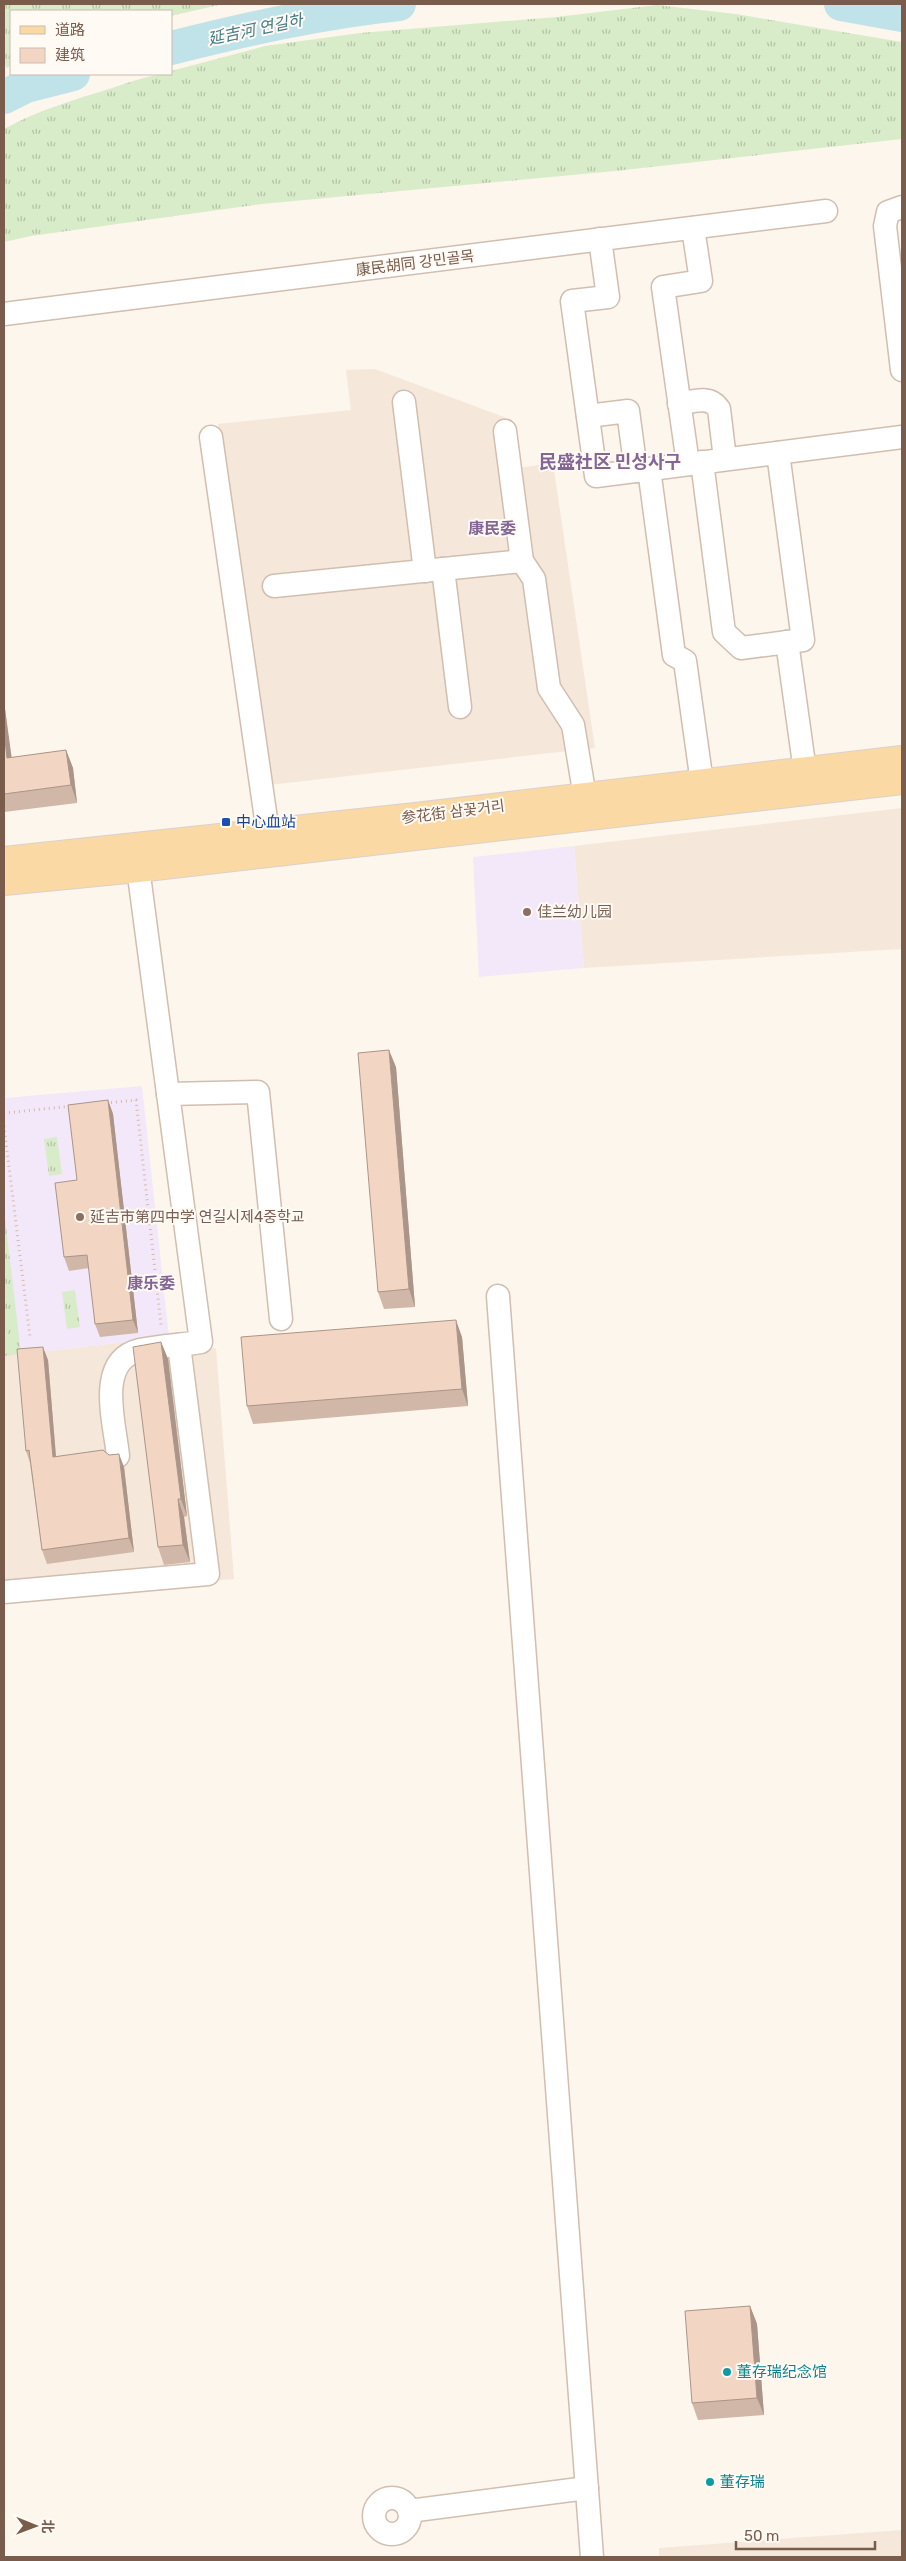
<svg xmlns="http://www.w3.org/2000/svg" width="906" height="2561" font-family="Rubik,'Noto Sans SC','Noto Sans KR',sans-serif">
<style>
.residential{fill:#f5e8da}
.education{fill:#f3e8fa}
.grass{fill:url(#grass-tufts)}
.pitch{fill:#d8ecc9}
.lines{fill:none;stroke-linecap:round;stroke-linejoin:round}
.river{stroke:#bfe3e8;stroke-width:34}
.minor-casing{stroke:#d1beb0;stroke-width:25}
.major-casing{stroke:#dad1cd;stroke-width:30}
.path{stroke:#d9b8a5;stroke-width:3;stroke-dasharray:1 4;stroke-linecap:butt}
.minor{stroke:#fff;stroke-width:22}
.major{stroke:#fbd9a5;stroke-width:28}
.wall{fill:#d1b7a8}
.shaded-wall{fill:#aa9588}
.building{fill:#f3d5c3;stroke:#aa9588}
.transit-dot{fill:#1a4fb4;stroke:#fffaf3;stroke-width:2}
.education-dot{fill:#8d6e63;stroke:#fffaf3;stroke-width:2}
.culture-dot{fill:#0f9aa8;stroke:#fffaf3;stroke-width:2}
.labels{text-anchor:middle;stroke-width:4;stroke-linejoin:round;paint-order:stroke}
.street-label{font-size:15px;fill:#7a5c4d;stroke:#fffaf3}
.transit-label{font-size:15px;fill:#164399;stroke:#fffaf3;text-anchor:start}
.education-label{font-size:15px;fill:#785e54;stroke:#fffaf3;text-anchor:start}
.culture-label{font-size:15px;fill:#0d838f;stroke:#fffaf3;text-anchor:start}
.water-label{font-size:16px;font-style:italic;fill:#437c86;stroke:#fffaf3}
.neighbourhood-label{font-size:16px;font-weight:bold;fill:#846695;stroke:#fffaf3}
.quarter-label{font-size:18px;font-weight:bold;fill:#846695;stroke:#fffaf3}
</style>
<defs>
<pattern id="grass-tufts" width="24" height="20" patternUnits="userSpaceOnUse" patternTransform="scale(1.25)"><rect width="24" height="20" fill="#d8ecc9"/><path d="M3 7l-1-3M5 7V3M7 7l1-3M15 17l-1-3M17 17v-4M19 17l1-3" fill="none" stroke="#b4c2a5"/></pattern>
</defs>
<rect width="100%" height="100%" fill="#fdf6ec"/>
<!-- residential -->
<g class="residential">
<path d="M375,369L512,420L518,468L553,463L595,748L269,785L218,424L351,410L346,370Z"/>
<path d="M902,808V949L584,968L574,846Z"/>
<path d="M169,1337L172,1352L216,1348L234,1579L4,1598V1356Z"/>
<path d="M902,2530V2557H659V2548Z"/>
</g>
<!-- education -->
<g class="education">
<path d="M574,846L584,968L479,977L473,857Z"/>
<path d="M4,1084L5,1098L142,1086L169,1337L4,1356Z"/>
</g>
<!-- grass -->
<g class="grass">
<path d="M10,4H223L171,16V11H11V66L6,68L4,60V5Z"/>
<path d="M657,5L736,14L902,42V139L615,171L262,204L31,236L4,242V129C38,110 74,100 112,88C130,82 151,74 171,74V71L265,46L360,33L557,17Z"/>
<path d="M57,1137L62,1174L49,1176L44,1139Z"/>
<path d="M4,1209L21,1354L4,1356Z"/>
<path d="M75,1290L80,1327L67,1329L62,1292Z"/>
</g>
<!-- pitch -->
<path class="pitch" d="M4,1302L8,1341L4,1342Z"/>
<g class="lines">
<!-- river -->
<g class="river">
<path d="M841,4L902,15"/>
<path d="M171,48C247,29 322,12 399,4"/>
<path d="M4,97L26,86L73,74"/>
</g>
<!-- minor casing -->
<g class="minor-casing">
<g id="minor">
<path d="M902,207L888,212L885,226L902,370"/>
<path d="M600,239L608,297L572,301L596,476L902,437"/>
<path d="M4,314L826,211"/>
<path d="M404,402L425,571"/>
<path d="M679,404C694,401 710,395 719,409L725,459"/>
<path d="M588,416L628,411L636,471"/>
<path d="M505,431L522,561L534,579L549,688L573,725L585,797"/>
<path d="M211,437L268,833"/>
<path d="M702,462L724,632L741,648L803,640L778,453"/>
<path d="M688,464L663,287L701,281L693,228"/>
<path d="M649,469L674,655L685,661L702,783"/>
<path d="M443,569L460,707"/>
<path d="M274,586L522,561"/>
<path d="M787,642L805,771"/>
<path d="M168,1094L258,1092L281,1319"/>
<path d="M498,1296L592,2557"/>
<path d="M118,1456C115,1423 95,1361 140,1350C160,1346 181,1345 201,1342L138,868"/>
<path d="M4,1592L208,1574L179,1345"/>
<circle cx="392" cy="2516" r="18"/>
<path d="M409,2511L587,2488"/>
</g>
</g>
<!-- major casing -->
<g class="major-casing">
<g id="major">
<path d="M4,861L416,817L902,760"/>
<path d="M4,881L138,868L902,780"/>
</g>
</g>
<!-- path -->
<g class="path">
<path d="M106,1103L136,1100L161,1325"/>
<path d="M4,1113L73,1106"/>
<path d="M4,1126L30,1337"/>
</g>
<!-- minor -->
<use href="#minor" class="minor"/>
<!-- major -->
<use href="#major" class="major"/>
</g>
<!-- wall -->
<g class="wall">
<path d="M4,701L11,758L66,750L73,768L77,803L4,812Z"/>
<path d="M396,1067L415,1307L384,1309L378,1292Z"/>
<path d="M108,1100L113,1114L138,1333L100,1337L95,1324L89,1268L69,1271L64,1257L77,1180Z"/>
<path d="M462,1337L468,1406L253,1424L247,1406Z"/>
<path d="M161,1342L168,1359L187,1516L184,1517L190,1562L164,1565L158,1547Z"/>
<path d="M48,1360L56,1456L124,1467L134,1552L47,1564L42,1550L30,1463L26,1451Z"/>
<path d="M750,2306L757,2324L764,2415L698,2420L692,2403Z"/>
</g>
<!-- shaded-wall -->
<g class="shaded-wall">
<path d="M4,701L14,775L7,758L4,731Z"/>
<path d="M66,750L73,768L77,803L71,785Z"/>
<path d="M389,1050L396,1067L415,1307L409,1289Z"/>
<path d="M108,1100L113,1114L138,1333L133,1320Z"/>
<path d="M456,1320L462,1337L468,1406L462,1389Z"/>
<path d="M161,1342L168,1359L187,1516L181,1499Z"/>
<path d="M43,1347L48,1360L57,1470L53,1457Z"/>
<path d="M119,1454L124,1467L134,1552L129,1538Z"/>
<path d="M178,1499L184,1517L190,1562L183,1545Z"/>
<path d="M750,2306L757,2324L764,2415L757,2398Z"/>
</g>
<!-- building -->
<g class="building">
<path d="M4,731L7,758L66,750L71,785L4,794Z"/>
<path d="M389,1050L409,1289L378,1292L358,1053Z"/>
<path d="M108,1100L133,1320L95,1324L87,1255L64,1257L55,1183L77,1180L68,1105Z"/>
<path d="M456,1320L462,1389L247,1406L241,1337Z"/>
<path d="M161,1342L181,1499H178L183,1545L158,1547L133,1347Z"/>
<path d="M43,1347L53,1457L103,1450L109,1455L119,1454L129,1538L42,1550L29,1450L26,1451L17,1349Z"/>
<path d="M750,2306L757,2398L692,2403L685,2311Z"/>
</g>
<!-- markers -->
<rect class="transit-dot" x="221" y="817" width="10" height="10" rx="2.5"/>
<g class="education-dot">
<circle cx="527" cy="912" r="5"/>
<circle cx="80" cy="1217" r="5"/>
</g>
<g class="culture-dot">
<circle cx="727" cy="2372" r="5"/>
<circle cx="710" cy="2482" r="5"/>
</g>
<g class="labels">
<!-- street labels -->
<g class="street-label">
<text transform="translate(415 263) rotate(-7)" y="5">康民胡同 강민골목</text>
<text transform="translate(453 812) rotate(-7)" y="5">参花街 삼꽃거리</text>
</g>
<!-- transit labels -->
<g class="transit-label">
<text x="236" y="827">中心血站</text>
</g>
<!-- education labels -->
<g class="education-label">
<text x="537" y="917">佳兰幼儿园</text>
<text x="90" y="1222">延吉市第四中学 연길시제4중학교</text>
</g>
<!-- culture labels -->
<g class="culture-label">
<text x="737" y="2377">董存瑞纪念馆</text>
<text x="720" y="2487">董存瑞</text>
</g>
<!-- water labels -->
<g class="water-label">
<text transform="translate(255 29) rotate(-12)" y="6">延吉河 연길하</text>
</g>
<!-- neighbourhood labels -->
<g class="neighbourhood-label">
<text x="492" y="534">康民委</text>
<text x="151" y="1289">康乐委</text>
</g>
<!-- quarter labels -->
<g class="quarter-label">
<text x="610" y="468">民盛社区 민성사구</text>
</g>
</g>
<!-- border -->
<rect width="906" height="2561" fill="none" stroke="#7a5c4d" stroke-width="10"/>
<!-- legend -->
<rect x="10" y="10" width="162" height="65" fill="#fffaf3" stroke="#cabbb1"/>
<rect x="20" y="26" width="25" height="8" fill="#fbd9a5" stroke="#cabbb1"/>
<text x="55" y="35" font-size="15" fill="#7a5c4d">道路</text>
<rect x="20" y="48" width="25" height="15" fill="#f3d5c3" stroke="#cabbb1"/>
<text x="55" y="60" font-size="15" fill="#7a5c4d">建筑</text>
<!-- north arrow -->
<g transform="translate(35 2526) rotate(91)" stroke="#fffaf3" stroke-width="4" paint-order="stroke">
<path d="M0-4L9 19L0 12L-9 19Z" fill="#7a5c4d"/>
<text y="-8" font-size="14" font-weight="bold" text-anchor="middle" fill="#7a5c4d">北</text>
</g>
<!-- scale -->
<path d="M736 2541v8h139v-8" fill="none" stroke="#7a5c4d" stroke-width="2.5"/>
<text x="744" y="2541" font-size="15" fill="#7a5c4d" stroke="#fffaf3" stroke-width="4" paint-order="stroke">50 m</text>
</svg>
